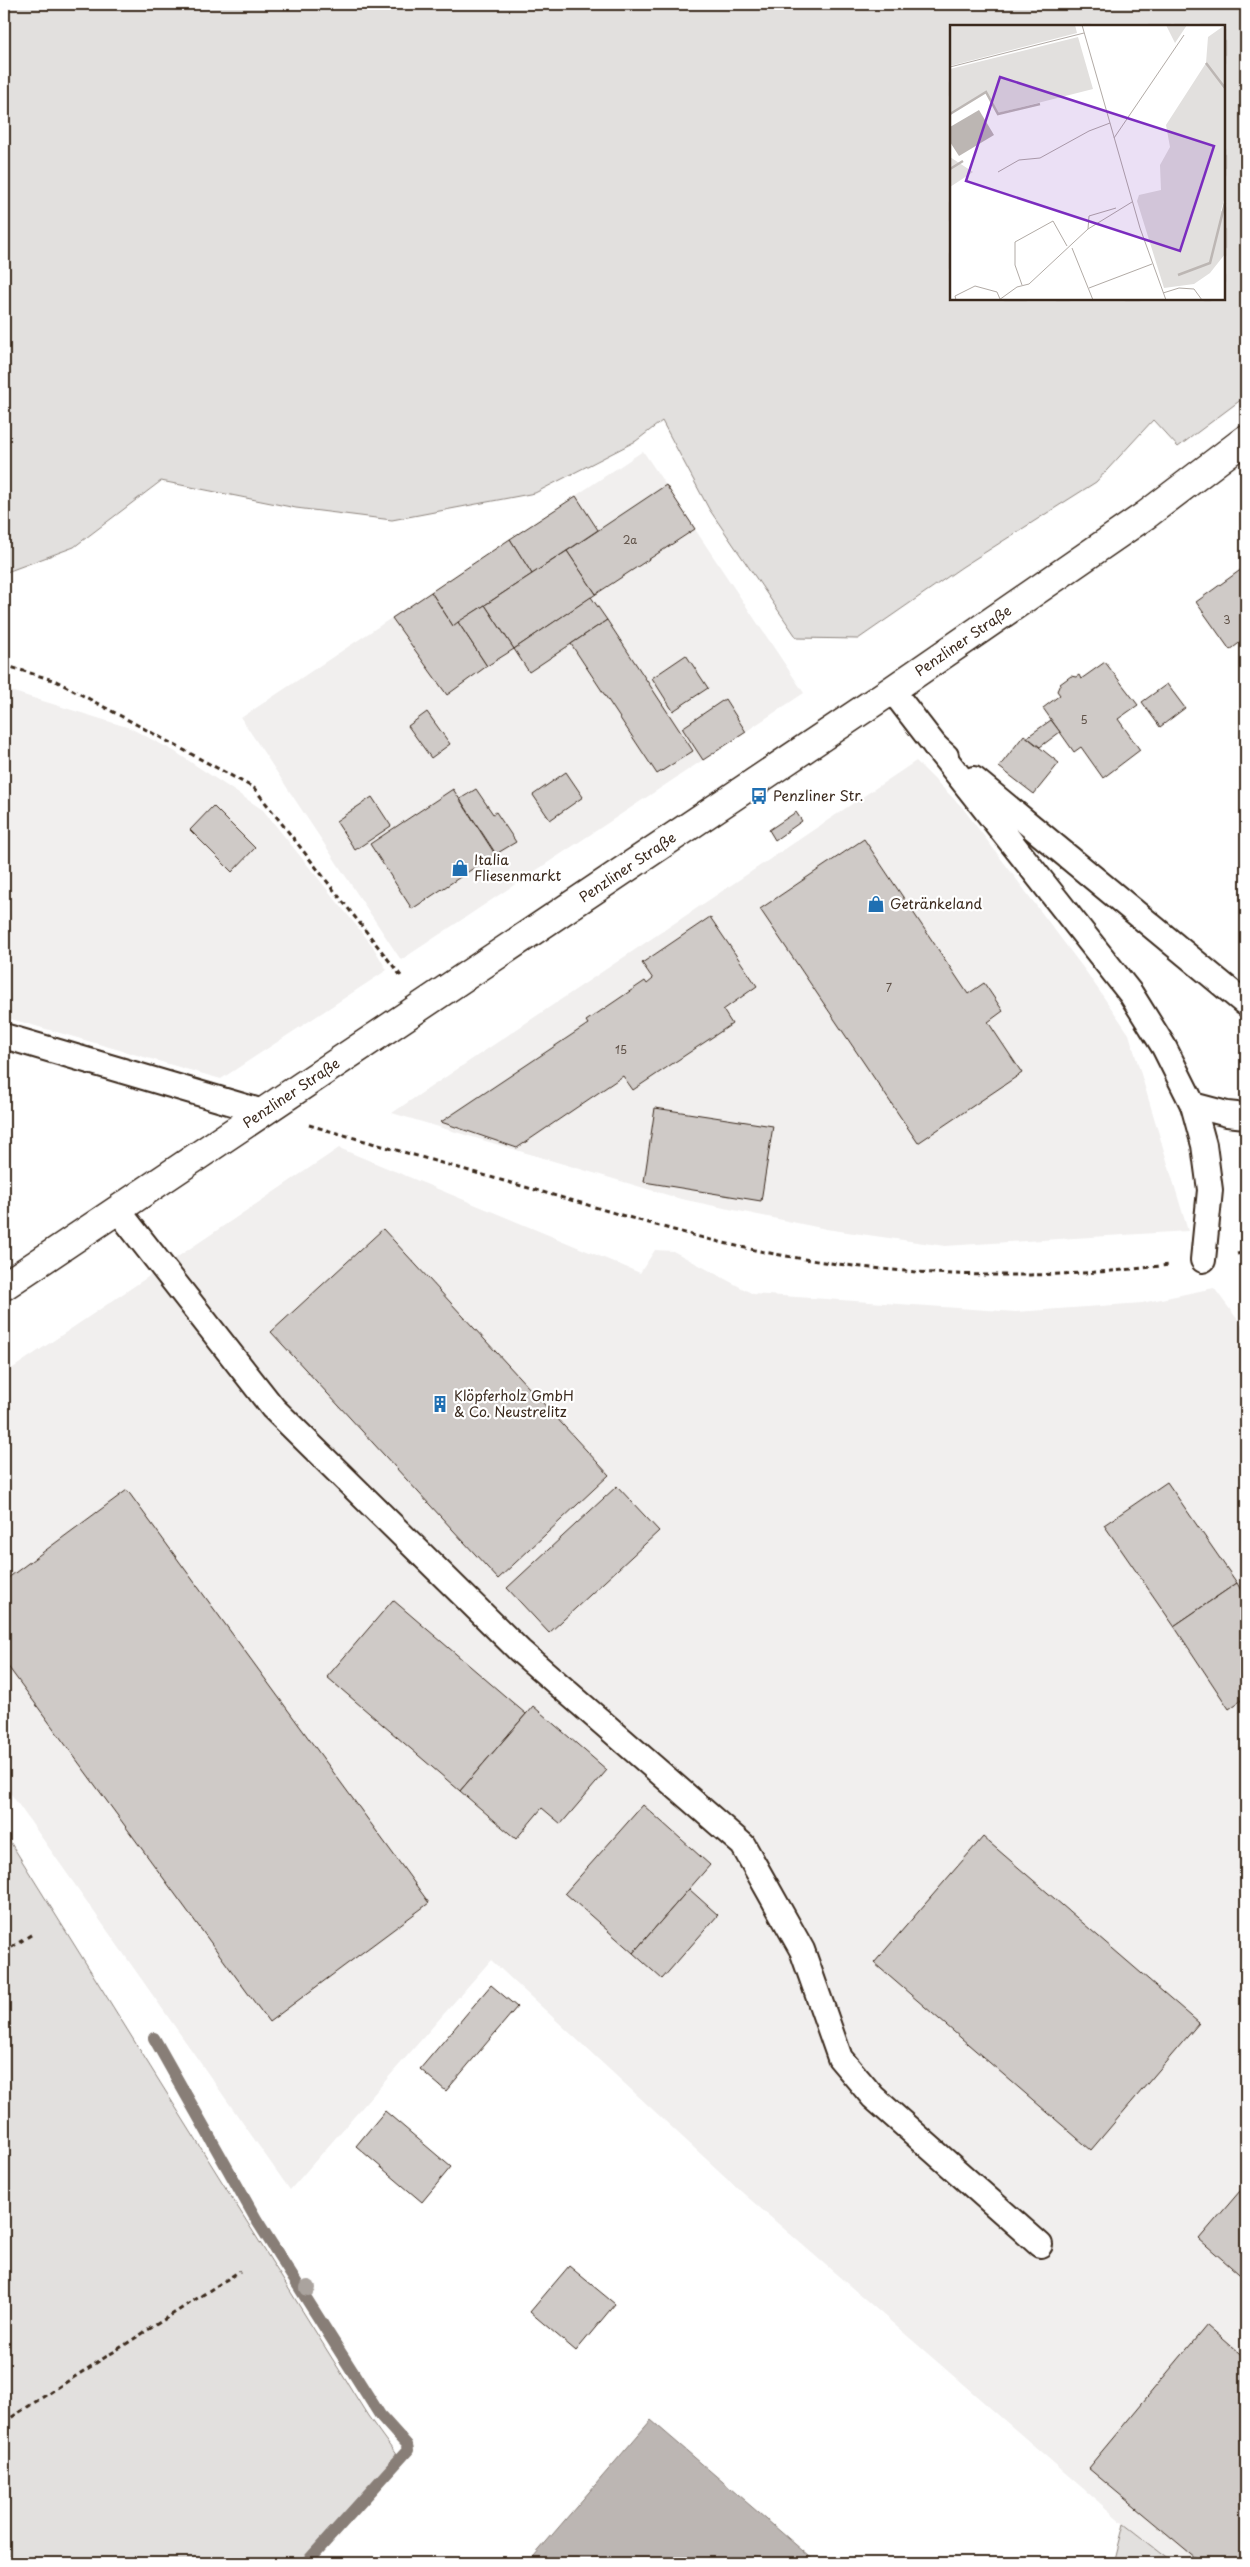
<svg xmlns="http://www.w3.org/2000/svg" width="1250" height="2567" font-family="'Playpen Sans',sans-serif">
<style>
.built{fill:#f1efee}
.green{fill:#e2e0de;stroke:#8e857e;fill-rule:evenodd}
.water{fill:#bcb6b3;stroke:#887e77}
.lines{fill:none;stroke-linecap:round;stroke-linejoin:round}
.stream{stroke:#887e77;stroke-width:12}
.building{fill:#cfcac7;stroke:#3b2a1e}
.lane-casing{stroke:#3b2a1e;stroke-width:28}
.secondary-casing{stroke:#3b2a1e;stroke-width:31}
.path{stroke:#3b2a1e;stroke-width:3;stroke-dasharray:5 4;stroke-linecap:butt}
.lane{stroke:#fff;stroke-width:24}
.secondary{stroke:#fff;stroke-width:28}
.tree{fill:#aaa39e}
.labels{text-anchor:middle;stroke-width:4.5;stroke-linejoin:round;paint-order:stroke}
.number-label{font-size:11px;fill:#605248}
.street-label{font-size:14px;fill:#3b2a1e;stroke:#fff}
.poi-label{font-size:14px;fill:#3b2a1e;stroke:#fff;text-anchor:start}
.inset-river{fill:none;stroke:#bcb6b3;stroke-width:2.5}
.inset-road{fill:none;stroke:#b1aaa5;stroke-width:1}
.view{fill:#7b2cbf;fill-opacity:0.15;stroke:#7b2cbf;stroke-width:2.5}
.inset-edge{fill:none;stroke:#3b2a1e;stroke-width:2.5}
</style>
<rect width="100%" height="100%" fill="#fff"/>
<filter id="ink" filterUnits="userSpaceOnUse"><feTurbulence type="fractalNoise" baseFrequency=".02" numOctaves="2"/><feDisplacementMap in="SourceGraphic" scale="10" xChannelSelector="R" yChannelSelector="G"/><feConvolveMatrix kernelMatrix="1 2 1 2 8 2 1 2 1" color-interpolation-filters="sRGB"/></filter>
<g filter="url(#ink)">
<!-- built -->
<g class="built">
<path d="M643,451L804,693L401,960L241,718Z"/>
<path d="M4,689L130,728L174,751L263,810L372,945L387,970L221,1079L4,1017Z"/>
<path d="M916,761L962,807L1087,973L1129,1034L1188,1231L945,1246L826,1229L681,1199L392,1113Z"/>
<path d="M339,1148L640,1273L655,1250L673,1251L753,1294L1016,1312L1142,1303L1214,1288L1246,1331V2563H1174L1124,2524L744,2194L491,1960L290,2190L4,1784V1374Z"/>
</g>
<!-- green -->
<g class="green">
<path d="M4,4H1246V396L1178,447L1153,420L1096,482L962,567L858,639L797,638L709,509L662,421L636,441L535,493L392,520L296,508L161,481L74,547L4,573ZM951,26H1224V299H951Z"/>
<path d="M4,1832L368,2416L397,2456L300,2563H4Z"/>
<path d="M1124,2524L1174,2563H1114Z"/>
</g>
<!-- water -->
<path class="water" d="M651,2420L817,2563H528Z"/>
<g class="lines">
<!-- stream -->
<path class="stream" d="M154,2038L256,2219L380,2415L407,2445L408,2450L306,2563"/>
</g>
<!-- building -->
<g class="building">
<path d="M666,485L695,529L596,594L567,551Z"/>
<path d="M576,496L598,530L532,574L510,539Z"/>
<path d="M510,539L532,574L453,626L431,592Z"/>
<path d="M567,551L596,594L514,649L485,605Z"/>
<path d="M1246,566V638L1230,650L1196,602Z"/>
<path d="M431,592L453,626L458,622L487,666L447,695L392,618Z"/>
<path d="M591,597L607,620L529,672L514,649Z"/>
<path d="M485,605L514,649L487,666L458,622Z"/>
<path d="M607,620L693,751L657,774L571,644Z"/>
<path d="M686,655L708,688L673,711L652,678Z"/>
<path d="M1105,662L1138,705L1118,719L1140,750L1103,778L1081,747L1074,752L1043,708L1060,695L1057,691L1060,684L1071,676L1076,677L1079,675L1081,679Z"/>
<path d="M1167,684L1185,708L1160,727L1142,702Z"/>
<path d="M725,699L746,732L703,760L682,728Z"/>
<path d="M427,712L450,744L431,758L408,726Z"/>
<path d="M1051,720L1060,732L1040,747L1027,737Z"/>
<path d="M1024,735L1059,763L1034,794L999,767Z"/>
<path d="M566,772L583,797L550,820L533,795Z"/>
<path d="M453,789L495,854L412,909L370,844Z"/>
<path d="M476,789L493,814L496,812L516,842L496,854L460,799Z"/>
<path d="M372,797L391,826L355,850L336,821Z"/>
<path d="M213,806L255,848L232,872L190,830Z"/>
<path d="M796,812L802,821L775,840L769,830Z"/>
<path d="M864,839L968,994L984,983L1003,1011L988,1022L1022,1073L918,1143L760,909Z"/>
<path d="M710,917L757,986L723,1010L732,1024L633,1090L623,1076L517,1148L441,1122L588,1024L586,1021L645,981L647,984L653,979L642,963Z"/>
<path d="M655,1108L773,1126L761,1201L644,1182Z"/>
<path d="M383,1229L609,1475L498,1579L271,1332Z"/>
<path d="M1167,1482L1237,1583L1174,1626L1104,1525Z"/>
<path d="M617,1486L659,1531L549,1633L507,1588Z"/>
<path d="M127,1490L429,1903L269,2022L4,1661V1581Z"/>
<path d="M1237,1583L1246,1599V1697L1229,1709L1174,1626Z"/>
<path d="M393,1600L526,1714L460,1791L327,1677Z"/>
<path d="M533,1706L607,1770L561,1824L542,1808L516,1839L460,1791Z"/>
<path d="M643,1805L710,1865L633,1953L565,1893Z"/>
<path d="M983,1837L1199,2023L1091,2150L874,1963Z"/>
<path d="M689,1889L718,1915L662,1979L633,1953Z"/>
<path d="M491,1985L517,2007L446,2091L420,2069Z"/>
<path d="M385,2111L451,2167L422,2202L356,2146Z"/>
<path d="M1246,2184V2280L1199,2239Z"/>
<path d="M569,2266L615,2304L576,2351L530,2312Z"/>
<path d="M1207,2325L1246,2359V2563H1202L1088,2468Z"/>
</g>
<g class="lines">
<!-- lane casing -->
<g class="lane-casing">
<g id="lane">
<path d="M892,690L936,747L946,756"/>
<path d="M936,747L1131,994L1164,1047L1193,1105L1227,1114L1246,1116"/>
<path d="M974,779L1246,1004"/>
<path d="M4,1036L263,1112"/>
<path d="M1193,1105L1204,1145L1210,1190L1203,1260"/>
<path d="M117,1209L273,1408L520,1651L743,1845L802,1950L840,2058L873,2097L1040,2245"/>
</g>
</g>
<!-- secondary casing -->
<g class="secondary-casing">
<g id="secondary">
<path id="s1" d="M4,1286L892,690L1146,515L1246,439"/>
</g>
</g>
<!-- path -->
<g class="path">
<path d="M4,665L56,681L254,788L401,976"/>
<path d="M309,1125C400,1151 490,1177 581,1203C648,1223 717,1244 786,1256C912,1278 1042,1281 1169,1265"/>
<path d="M1237,1254L1246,1252"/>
<path d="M4,1952L34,1933"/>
<path d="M4,2422L240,2271"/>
</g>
<!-- lane -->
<use href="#lane" class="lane"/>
<!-- secondary -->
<use href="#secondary" class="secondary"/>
</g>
<!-- trees -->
<circle class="tree" cx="308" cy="2288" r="8"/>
</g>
<!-- icons -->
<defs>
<g id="bus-bare" transform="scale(1.35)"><path d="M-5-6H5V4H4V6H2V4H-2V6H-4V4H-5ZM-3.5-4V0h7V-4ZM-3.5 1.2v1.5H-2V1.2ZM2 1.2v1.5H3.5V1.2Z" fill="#1f6fb2" stroke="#fff" stroke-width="2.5" paint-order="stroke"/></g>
<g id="shop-bare" transform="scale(1.35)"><path d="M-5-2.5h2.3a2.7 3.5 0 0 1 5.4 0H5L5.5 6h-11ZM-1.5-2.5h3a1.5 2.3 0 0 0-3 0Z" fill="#1f6fb2" stroke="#fff" stroke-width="2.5" paint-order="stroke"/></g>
<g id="building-bare" transform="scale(1.35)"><path d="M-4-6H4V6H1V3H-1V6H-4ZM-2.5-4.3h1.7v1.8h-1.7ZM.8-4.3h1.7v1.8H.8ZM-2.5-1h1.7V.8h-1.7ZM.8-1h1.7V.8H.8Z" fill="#1f6fb2" stroke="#fff" stroke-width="2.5" paint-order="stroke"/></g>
</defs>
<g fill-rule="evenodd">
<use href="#bus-bare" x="759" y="796"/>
<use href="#shop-bare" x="460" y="868"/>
<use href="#shop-bare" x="876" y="904"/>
<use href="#building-bare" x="440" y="1404"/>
</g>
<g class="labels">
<!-- number labels -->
<g class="number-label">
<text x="630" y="544">2a</text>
<text x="1227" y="624">3</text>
<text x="1084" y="724">5</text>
<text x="889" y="992">7</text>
<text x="621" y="1054">15</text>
</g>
<!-- street labels -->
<g class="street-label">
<text dy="5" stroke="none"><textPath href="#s1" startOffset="1156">Penzliner Straße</textPath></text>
<text dy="5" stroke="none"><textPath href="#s1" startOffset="751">Penzliner Straße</textPath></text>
<text dy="5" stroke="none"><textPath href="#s1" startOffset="346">Penzliner Straße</textPath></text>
</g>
<!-- poi labels -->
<g class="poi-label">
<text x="773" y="801">Penzliner Str.</text>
<text x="474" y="865">Italia<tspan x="474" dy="16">Fliesenmarkt</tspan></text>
<text x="890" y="909">Getränkeland</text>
<text x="454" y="1401">Klöpferholz GmbH<tspan x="454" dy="16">&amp; Co. Neustrelitz</tspan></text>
</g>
</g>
<!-- overview -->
<g transform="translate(950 25)">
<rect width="275" height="275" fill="#fff"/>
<path d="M0,0H125L127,8L0,41ZM216,0H237L225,18ZM275,0V171L271,186L275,187V229L260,248L244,259L214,263L187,176L189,170L211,165L210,140L220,122L216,100L256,38L258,12ZM128,12L143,64L48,88L35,67L0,88V44ZM0,132L23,147L0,162Z" fill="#e2e0de"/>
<path d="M29,85L44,110L9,131L0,117V102Z" fill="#bcb6b3"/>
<path class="inset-river" d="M256,38L275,63M0,89L36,67L48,89L90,79M0,144L13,136M228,250L260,238L275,178"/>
<path class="inset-road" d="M132,0L190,203L216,275M0,42L134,8M164,113L234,10M48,147L69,135L90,133L139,106L160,98M138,204L139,191L166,183M122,223L143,275M72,260L65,240V217L103,196L117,221M139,263L202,239M213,268L229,263L244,264L252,275M6,275L5,271L25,261L47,267L50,274M49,275L67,262L79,259L138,204L182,177"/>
<path class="view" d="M50,52L264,121L230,226L16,156Z"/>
<rect width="275" height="275" class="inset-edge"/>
</g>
<!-- margin -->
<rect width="1250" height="2567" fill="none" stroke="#fff" stroke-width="20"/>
<rect x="10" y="10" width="1230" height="2547" fill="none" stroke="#3b2a1e" stroke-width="2" filter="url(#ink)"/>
</svg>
